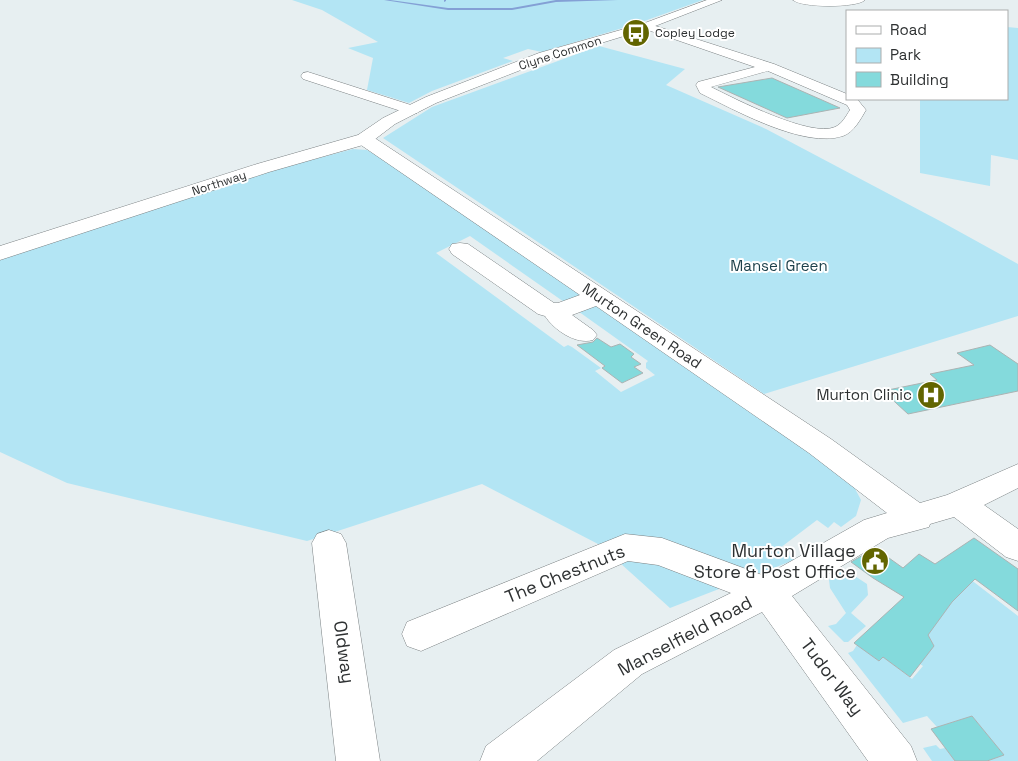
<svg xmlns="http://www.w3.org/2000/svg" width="1018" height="761" font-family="'Space Grotesk',sans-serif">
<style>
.green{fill:#b3e5f4}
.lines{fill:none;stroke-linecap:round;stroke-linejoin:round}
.stream{fill:#84a0d5;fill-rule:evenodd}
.building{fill:#84dadc;stroke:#abb3b3}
.minor-casing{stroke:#7b8183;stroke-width:1}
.major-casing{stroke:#7b8183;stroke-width:1}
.minor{fill:#fff;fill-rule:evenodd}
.major{fill:#fff;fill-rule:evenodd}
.labels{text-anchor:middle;stroke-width:4;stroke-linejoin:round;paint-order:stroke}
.far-poi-label{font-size:12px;fill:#2e3132;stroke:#fff;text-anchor:start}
.far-street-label{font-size:12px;fill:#2e3132;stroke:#fff}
.park-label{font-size:15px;fill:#1d414b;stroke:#fff}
.street-label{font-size:15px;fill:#2e3132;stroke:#fff}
.poi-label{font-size:15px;fill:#2e3132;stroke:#fff;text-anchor:end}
.near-poi-label{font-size:18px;fill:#2e3132;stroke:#fff;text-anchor:end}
.near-street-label{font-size:18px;fill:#2e3132;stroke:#fff}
</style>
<rect width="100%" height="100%" fill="#e7eff1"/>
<!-- green -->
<g class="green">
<path d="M292,0H703L636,24L542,52L528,49L503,58L513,61L432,91L409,103L367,90L373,58L348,48L378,42L322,10Z"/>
<path d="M1007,27L1018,28V160L991,155L990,186L920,173V99H1007Z"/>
<path d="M599,46L685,69L666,85L766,129L940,221L1018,264V316L764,394L383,138L432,107Z"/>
<path d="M353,149L367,150L379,157L587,296L567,304L470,236L436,253L564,347L568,345L572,347L601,368L595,371L621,392L655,375L646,368V363L648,361L575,309L596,302L852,483L861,500L856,516L841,527L834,522L828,528L817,520L780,548L794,560L670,608L600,545L482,484L307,541L67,483L0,452V257L277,169Z"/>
<path d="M844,569L867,584L868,595L851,613L866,626L848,642H844L828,626L836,624L846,613L830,588L829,580Z"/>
<path d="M966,576L1018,616V761H987L1004,755L972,716L937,727L927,716L903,723L848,653L853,651L857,645L879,661L883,657L912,679L923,666L904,653L934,646L931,640L920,632L968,586Z"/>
<path d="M936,745L940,749L945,748L955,761H932L923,748Z"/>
</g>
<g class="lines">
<!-- stream -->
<g class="stream">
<path d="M384,0H390L448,8H512L556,0H618L556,2L512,10H448Z"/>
<path d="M444,0H446V1L444,2Z"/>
</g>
</g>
<!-- building -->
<g class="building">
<path d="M772,78L822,100L840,108L787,118L718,87Z"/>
<path d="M597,338L611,347L620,344L634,354L631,357L641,364L634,367L643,373L622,383L602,368L605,366L577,345L593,342Z"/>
<path d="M990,345L1018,364V391L908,414L883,391L937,380L930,374L974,365L957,353Z"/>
<path d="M974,538L1018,569V611L975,579L952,602L928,635L934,646L910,677L883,657L879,661L854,643L904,597L873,578L851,562L875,548L903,568L919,554L935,564Z"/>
<path d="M972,716L1004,755L987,761H955L931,729Z"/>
</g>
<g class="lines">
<!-- minor casing -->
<g class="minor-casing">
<g id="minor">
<path d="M793,0H865C857,8 801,8 793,0Z"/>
<path d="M646,23L774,64L847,94V99H857L866,110C860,120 854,132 843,136C804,149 735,110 700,93L696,85L698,82L755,67L642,28L640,26ZM768,71L847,105L850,110C846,116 842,124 835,127C811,138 735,99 711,87Z"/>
<path d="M308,72L417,107L420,110L417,113H407L303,79L301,76L303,73Z"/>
<path d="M364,134L370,135L831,439L920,503L947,495L1018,464V488L984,505L1018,529V561L1006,557L954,517L930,524L929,527L888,538L792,596L911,746L917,761H868L762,612L642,674L537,761H480L486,746L614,650L731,593L658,565L628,561L421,651L407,646L402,634L407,622L625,534L662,538L765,576L864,520L887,513L809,453L596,306L572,315L593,330L597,335L593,340C576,345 554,330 545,316L538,314L452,254L449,249L452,244L460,243L468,244L554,303H558L580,295L358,143L356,139L358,135Z"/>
<path d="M329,530L341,534L346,543L380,761H336L312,543L317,534Z"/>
</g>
</g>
<!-- major casing -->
<g class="major-casing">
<path id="major" d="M707,0H722L650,28L549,59L436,103L395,124L370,143L269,172L0,260V246L257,164L358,135L383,118L426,97L539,53L642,24Z"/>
</g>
<!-- minor -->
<use href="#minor" class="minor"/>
<!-- major -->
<use href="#major" class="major"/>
</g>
<!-- icons -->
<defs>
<g id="bus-disc" transform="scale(1.4375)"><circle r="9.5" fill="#626500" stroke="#fff"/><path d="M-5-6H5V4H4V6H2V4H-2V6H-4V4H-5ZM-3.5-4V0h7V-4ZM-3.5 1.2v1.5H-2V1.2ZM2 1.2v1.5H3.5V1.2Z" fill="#fff"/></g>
<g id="hospital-disc" transform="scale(1.4375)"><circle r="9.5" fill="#626500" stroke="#fff"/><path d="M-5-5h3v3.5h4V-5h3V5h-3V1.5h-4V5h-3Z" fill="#fff"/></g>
<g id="civic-disc" transform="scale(1.4375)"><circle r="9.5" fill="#626500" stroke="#fff"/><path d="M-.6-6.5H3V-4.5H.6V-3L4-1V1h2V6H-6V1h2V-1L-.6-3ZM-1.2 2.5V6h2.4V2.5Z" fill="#fff"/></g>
</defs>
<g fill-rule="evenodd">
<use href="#bus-disc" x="636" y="33"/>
<use href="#hospital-disc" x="931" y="395"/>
<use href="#civic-disc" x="875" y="561"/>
</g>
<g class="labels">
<!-- far-poi labels -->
<g class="far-poi-label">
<text x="655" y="37">Copley Lodge</text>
</g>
<!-- far-street labels -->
<g class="far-street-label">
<text transform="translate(560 53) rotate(-18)" y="4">Clyne Common</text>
<text transform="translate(219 183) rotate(-18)" y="4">Northway</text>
</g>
<!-- park labels -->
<g class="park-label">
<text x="779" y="271">Mansel Green</text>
</g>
<!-- street labels -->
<g class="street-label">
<text transform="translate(642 326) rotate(34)" y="5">Murton Green Road</text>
</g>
<!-- poi labels -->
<g class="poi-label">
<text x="912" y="400">Murton Clinic</text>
</g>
<!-- near-poi labels -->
<g class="near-poi-label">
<text x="856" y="557">Murton Village<tspan x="856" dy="21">Store &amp; Post Office</tspan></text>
</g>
<!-- near-street labels -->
<g class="near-street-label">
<text transform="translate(565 574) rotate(-22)" y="6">The Chestnuts</text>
<text transform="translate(685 636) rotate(-28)" y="6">Manselfield Road</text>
<text transform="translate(344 652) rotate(82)" y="6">Oldway</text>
<text transform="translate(832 677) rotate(53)" y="6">Tudor Way</text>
</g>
</g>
<!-- legend -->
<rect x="846" y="10" width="162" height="90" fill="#ffffff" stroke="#abadad"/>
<rect x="856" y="26" width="25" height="8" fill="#ffffff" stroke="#abadad"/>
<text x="890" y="35" font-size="15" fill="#2e3132">Road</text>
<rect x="856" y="48" width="25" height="15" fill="#b3e5f4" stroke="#abadad"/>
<text x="890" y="60" font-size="15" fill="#2e3132">Park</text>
<rect x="856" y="72" width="25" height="15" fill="#84dadc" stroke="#abadad"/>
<text x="890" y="85" font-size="15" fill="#2e3132">Building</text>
</svg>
